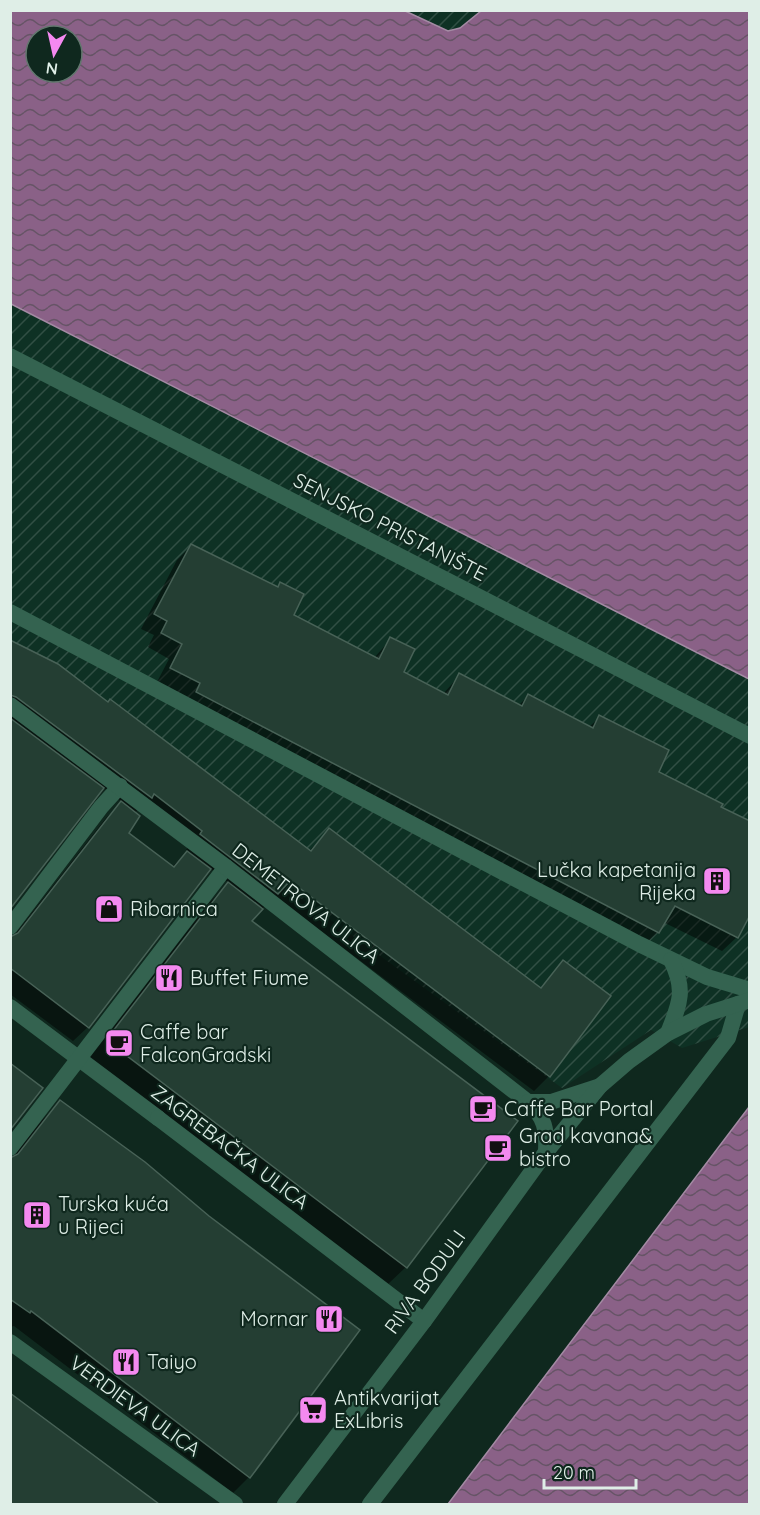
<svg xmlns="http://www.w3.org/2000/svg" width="760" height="1515" font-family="Quicksand,sans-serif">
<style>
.industrial{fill:url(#industrial-furrows)}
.water{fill:url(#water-waves);stroke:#a48ba4;stroke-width:1.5;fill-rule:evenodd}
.shadow{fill:#0007;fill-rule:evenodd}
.building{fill:#243e33;stroke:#486257;stroke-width:1.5}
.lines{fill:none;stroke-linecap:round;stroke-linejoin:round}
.service{stroke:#346350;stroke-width:16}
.pedestrian{stroke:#346350;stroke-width:16}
.minor{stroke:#346350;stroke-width:16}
.labels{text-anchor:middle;stroke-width:4.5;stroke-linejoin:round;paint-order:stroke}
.street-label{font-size:20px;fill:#dfeee7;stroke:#0f281e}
.poi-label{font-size:20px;fill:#dfeee7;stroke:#0f281e;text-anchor:start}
</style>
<defs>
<pattern id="industrial-furrows" width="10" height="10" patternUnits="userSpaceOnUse" patternTransform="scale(1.5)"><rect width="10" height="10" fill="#0e3124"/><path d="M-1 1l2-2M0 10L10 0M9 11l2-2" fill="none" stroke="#314f44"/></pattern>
<pattern id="water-waves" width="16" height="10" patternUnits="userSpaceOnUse" patternTransform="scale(1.5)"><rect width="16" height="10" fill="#8a6187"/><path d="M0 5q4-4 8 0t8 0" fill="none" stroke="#665466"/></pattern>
</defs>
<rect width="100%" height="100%" fill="#0f281e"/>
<!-- industrial -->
<g class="industrial">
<path d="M403,11H481L460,28L448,31Z"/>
<path d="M10,304L749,679V1027L682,1048L651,1030L562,1088L310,905L11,694Z"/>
</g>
<!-- water -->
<g class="water">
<path d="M403,10L448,31L460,28L481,11H749V679L11,304V11ZM36,36H72V72H36Z"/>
<path d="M749,1107V1504H448Z"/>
</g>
<!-- shadow -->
<g class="shadow">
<path d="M192,545L277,588L281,584L292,616L374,658L391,639L401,672L443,694L460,675L518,706L528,696L589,727L600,717L657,773L719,808L737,937L722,951L663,922L658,932L643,946L157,682L169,659L148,647L154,635L141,629L177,560Z"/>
<path d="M10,642L309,851L329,830L539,989L563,962L549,1076L534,1091L274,896L250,922L406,1267L387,1285L88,1060L209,903L229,883L210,868L88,1027L73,1041L10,994V941L106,818L122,802L103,787L10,907ZM139,809L189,846L186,850L188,851L172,867L127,834L134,813Z"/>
<path d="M61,1102L249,1477L233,1493L14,1326L10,1327V1159L44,1118Z"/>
<path d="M10,1394L157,1504H10Z"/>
</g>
<!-- building -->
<g class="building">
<path d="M191,544L278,587L280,582L304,594L294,615L379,659L390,637L415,649L404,672L448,695L459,673L522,706L528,694L593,728L599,715L669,750L659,772L723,804L721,807L750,821V915L738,938L675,906L659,933L196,692L200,683L170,668L182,644L161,633L167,621L154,614Z"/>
<path d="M10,640L58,664L108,702L110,699L311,851L329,828L541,988L563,960L611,996L550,1077L290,881L278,894L200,834L202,831L154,794L152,798L16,697L10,695Z"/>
<path d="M10,718L104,788L10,909Z"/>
<path d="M121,801L140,816L129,833L174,867L187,851L211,869L89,1028L10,968V937L18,933Z"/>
<path d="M228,882L263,909L252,921L518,1121L407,1268L106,1040Z"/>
<path d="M10,1063L43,1088L10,1130Z"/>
<path d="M60,1100L145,1162L209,1216L360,1330L250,1478L31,1311L30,1313L10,1299V1158L18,1154Z"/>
<path d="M10,1393L159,1504H10Z"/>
</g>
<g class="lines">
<!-- service -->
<g class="service">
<path d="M10,356L750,736"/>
<path d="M10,612L639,944L707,977L750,990"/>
<path d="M668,1033C680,1003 686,990 671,960"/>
<path d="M370,1504L728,1038L738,1004"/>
</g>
<!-- pedestrian -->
<g class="pedestrian">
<path d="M10,927L101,807L120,786"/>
<path d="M10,1007L158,1118"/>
<path d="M10,1148L226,867"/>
</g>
<!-- minor -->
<g class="minor">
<path d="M10,705L226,867L528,1102C545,1117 547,1130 546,1152"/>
<path d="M528,1102H551L600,1086"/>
<path d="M158,1118L424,1321"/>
<path d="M10,1342L235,1504"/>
<path d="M285,1504L424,1321L546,1152L600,1086L629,1061L668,1033L706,1014L750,1000"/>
</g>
</g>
<!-- icons -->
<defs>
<g id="building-square" transform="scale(1.5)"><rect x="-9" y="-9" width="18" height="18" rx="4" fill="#f489f0" stroke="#0f281e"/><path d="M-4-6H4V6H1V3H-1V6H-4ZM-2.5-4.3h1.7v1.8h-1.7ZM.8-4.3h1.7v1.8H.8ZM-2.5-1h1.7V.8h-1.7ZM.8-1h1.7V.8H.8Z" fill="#111"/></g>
<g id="shop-square" transform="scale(1.5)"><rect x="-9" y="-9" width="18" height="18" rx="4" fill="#f489f0" stroke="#0f281e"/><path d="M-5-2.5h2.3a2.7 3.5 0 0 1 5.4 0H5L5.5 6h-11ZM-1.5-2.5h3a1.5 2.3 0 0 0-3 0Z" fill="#111"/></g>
<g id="restaurant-square" transform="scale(1.5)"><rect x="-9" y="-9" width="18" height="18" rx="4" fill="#f489f0" stroke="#0f281e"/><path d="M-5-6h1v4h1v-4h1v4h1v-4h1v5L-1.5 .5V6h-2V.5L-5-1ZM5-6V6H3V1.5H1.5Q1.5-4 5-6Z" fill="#111"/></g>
<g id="cafe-square" transform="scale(1.5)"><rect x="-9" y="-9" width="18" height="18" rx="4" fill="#f489f0" stroke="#0f281e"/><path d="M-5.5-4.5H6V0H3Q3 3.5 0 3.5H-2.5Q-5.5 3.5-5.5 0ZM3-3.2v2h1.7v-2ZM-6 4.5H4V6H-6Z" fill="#111"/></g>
<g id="supermarket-square" transform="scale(1.5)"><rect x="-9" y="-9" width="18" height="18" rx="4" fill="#f489f0" stroke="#0f281e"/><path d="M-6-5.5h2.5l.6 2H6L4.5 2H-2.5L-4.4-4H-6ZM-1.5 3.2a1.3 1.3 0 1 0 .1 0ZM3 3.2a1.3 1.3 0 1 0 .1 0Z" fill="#111"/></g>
</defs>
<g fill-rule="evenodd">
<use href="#building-square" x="717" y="881"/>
<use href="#shop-square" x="109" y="909"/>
<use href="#restaurant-square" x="169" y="978"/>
<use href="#cafe-square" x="119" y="1043"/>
<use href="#cafe-square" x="483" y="1109"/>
<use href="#cafe-square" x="498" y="1148"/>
<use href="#building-square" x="37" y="1215"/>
<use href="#restaurant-square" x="329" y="1319"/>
<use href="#restaurant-square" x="126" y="1362"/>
<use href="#supermarket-square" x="313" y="1410"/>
</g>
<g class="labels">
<!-- street labels -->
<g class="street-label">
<text transform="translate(390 527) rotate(27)" y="7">SENJSKO PRISTANIŠTE</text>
<text transform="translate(306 903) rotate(38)" y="7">DEMETROVA ULICA</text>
<text transform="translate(230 1147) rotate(37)" y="7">ZAGREBAČKA ULICA</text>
<text transform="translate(425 1282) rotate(-54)" y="7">RIVA BODULI</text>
<text transform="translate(135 1406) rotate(36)" y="7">VERDIEVA ULICA</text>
</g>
<!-- poi labels -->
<g class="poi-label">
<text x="696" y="877" text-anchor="end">Lučka kapetanija<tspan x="696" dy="23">Rijeka</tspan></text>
<text x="130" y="916">Ribarnica</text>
<text x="190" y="985">Buffet Fiume</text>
<text x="140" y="1039">Caffe bar<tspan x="140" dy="23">FalconGradski</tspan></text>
<text x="504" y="1116">Caffe Bar Portal</text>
<text x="519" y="1143">Grad kavana&amp;<tspan x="519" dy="23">bistro</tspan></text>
<text x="58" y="1211">Turska kuća<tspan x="58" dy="23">u Rijeci</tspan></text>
<text x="308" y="1326" text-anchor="end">Mornar</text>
<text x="147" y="1369">Taiyo</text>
<text x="334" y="1405">Antikvarijat<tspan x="334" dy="23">ExLibris</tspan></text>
</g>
</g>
<!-- border -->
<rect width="760" height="1515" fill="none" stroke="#dfeee7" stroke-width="24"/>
<!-- north arrow -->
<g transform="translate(54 54) rotate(188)"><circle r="28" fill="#0f281e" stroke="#62776e" stroke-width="1.5"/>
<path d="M0-4.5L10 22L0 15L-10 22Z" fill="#f489f0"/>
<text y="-9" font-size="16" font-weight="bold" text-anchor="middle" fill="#dfeee7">N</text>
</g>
<!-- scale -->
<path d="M544 1479v9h92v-9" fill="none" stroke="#dfeee7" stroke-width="3"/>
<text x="553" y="1479" font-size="18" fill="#dfeee7" stroke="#0f281e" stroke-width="4.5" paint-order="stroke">20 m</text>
</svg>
